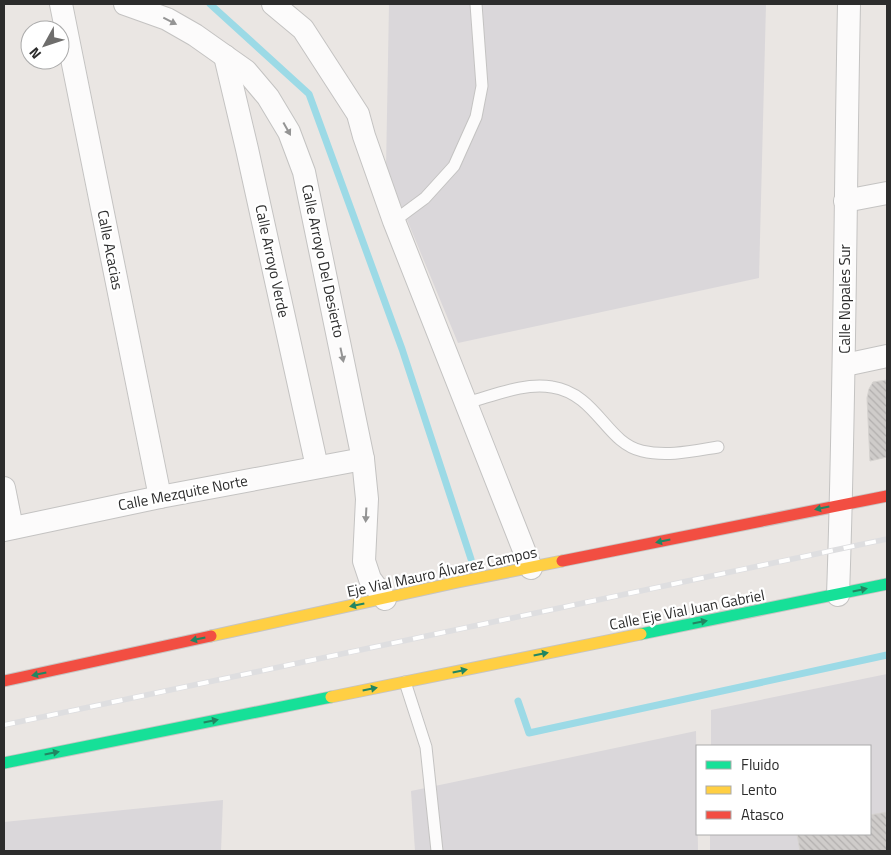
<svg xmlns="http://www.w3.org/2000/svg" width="891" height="855" font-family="'Titillium Web',sans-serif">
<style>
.industrial{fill:#dad7da}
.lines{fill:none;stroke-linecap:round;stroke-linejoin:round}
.stream{stroke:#9cdae6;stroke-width:7}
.building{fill:url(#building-back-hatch);stroke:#d5d2cf}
.lane-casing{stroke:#c4c3c2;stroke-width:13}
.street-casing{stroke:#c4c3c2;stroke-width:24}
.fast-casing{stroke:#c6c4c2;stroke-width:13}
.slow-casing{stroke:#c6c4c2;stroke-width:13}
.jam-casing{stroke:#c6c4c2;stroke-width:13}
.lane{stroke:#fcfbfb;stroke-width:11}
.street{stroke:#fcfbfb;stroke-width:22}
.fast{stroke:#16e098;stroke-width:11}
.slow{stroke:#ffcf43;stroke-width:11}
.jam{stroke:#f24e42;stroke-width:11}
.rail-casing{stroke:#dedee0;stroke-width:5.5}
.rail{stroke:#fff;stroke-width:4;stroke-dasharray:11;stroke-linecap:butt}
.oneway{fill:#949494}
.oneway2{fill:#218662}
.labels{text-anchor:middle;stroke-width:4.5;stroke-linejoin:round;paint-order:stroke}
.street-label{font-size:15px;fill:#2c2c2c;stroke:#fff}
</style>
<defs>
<pattern id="building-back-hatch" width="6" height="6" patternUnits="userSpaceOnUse" patternTransform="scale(1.25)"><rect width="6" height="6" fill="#cfccca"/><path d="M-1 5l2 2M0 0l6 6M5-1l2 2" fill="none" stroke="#b2afae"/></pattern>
</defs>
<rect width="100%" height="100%" fill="#eae6e3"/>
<!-- industrial -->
<g class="industrial">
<path d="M389,4H766L759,278L458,343L386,169Z"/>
<path d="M887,674V851H710V834H870V746H711V710Z"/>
<path d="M696,731L698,851H415L411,791Z"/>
<path d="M223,800L221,851H4V822Z"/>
</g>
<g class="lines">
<!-- stream -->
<g class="stream">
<path d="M210,4L309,94L402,349L471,559"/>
<path d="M518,701L529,733L887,655"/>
</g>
</g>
<!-- building -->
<g class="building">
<path d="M887,380V457L870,461L867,398L869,389L873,382Z"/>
<path d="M887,812V851H800L797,834H870V815Z"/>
</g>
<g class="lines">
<!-- lane casing -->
<g class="lane-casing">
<g id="lane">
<path d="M394,221L425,198L454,166L476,117L482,86L476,4"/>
<path d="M466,403C493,396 524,382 552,387C597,394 606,443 642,451C667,457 693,451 718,447"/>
<path d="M405,682L426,747L437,851"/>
</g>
</g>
<!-- street casing -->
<g class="street-casing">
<g id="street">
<path d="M61,4L160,497"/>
<path d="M125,4L167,19L195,35L246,71L268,97L289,132L304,172L363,459L367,499L364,561L370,579L385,599"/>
<path d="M273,4L303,29L358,114L364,136L394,221L531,568"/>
<path d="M225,56L247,149L317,467"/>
<path d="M845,201L887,193"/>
<path d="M845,365L887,356"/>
<path d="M4,488L12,528"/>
<path d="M4,530L160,497L363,459"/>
<path d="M838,595C845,398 845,201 849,4"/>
</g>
</g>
<!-- fast casing -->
<g class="fast-casing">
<g id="fast">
<path d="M641,634L887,584"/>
<path d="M4,763L331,697"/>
</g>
</g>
<!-- slow casing -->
<g class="slow-casing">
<g id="slow">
<path d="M211,636L458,582L562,561"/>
<path d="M331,697L641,634"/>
</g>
</g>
<!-- jam casing -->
<g class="jam-casing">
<g id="jam">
<path d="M562,561L887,496"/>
<path d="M4,681L211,636"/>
</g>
</g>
<!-- lane -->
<use href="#lane" class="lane"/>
<!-- street -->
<use href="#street" class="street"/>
<!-- fast -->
<use href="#fast" class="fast"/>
<!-- slow -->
<use href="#slow" class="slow"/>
<!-- jam -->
<use href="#jam" class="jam"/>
<!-- rail casing -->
<g class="rail-casing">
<path id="rail" d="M4,725L887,539"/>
</g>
<!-- rail -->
<use href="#rail" class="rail"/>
</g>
<!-- one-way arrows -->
<defs><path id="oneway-solid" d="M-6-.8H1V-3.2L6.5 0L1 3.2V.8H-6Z" transform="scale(1.25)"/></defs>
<g class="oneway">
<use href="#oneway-solid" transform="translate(170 21) rotate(27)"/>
<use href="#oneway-solid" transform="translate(287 129) rotate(61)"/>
<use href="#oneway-solid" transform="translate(342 355) rotate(78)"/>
<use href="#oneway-solid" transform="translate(366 515) rotate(93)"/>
</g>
<g class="oneway2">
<use href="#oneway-solid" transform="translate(822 508) rotate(168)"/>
<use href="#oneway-solid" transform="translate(663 541) rotate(168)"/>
<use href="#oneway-solid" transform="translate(860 590) rotate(-12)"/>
<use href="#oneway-solid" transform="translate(357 605) rotate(168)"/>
<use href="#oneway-solid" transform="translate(700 622) rotate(-11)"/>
<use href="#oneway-solid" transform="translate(198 639) rotate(168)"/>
<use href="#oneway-solid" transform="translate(541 654) rotate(-11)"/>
<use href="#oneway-solid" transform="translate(460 671) rotate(-12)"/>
<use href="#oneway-solid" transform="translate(39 674) rotate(168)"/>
<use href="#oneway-solid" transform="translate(370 689) rotate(-11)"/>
<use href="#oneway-solid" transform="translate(211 721) rotate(-11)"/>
<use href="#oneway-solid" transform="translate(52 753) rotate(-11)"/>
</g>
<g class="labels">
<!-- street labels -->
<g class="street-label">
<text transform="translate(110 250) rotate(79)" y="5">Calle Acacias</text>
<text transform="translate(272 261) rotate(78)" y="5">Calle Arroyo Verde</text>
<text transform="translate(323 261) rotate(78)" y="5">Calle Arroyo Del Desierto</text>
<text transform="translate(845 299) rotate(-90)" y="5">Calle Nopales Sur</text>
<text transform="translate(183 493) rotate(-11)" y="5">Calle Mezquite Norte</text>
<text transform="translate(442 572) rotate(-12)" y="5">Eje Vial Mauro Álvarez Campos</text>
<text transform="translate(687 610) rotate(-11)" y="5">Calle Eje Vial Juan Gabriel</text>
</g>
</g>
<!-- border -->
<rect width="891" height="855" fill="none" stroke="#2c2c2c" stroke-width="10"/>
<!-- legend -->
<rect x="696" y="745" width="175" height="90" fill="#ffffff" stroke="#ababab"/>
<rect x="706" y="761" width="25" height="8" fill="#16e098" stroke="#ababab"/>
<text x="741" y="770" font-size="15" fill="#2c2c2c">Fluido</text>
<rect x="706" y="786" width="25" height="8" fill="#ffcf43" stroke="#ababab"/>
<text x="741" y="795" font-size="15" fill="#2c2c2c">Lento</text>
<rect x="706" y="811" width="25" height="8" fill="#f24e42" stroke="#ababab"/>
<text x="741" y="820" font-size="15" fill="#2c2c2c">Atasco</text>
<!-- north arrow -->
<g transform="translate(45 45) rotate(230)"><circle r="24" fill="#ffffff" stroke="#ababab"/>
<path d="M0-4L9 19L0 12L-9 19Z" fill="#6e6d6c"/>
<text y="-8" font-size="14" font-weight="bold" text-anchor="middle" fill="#2c2c2c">N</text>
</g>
</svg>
